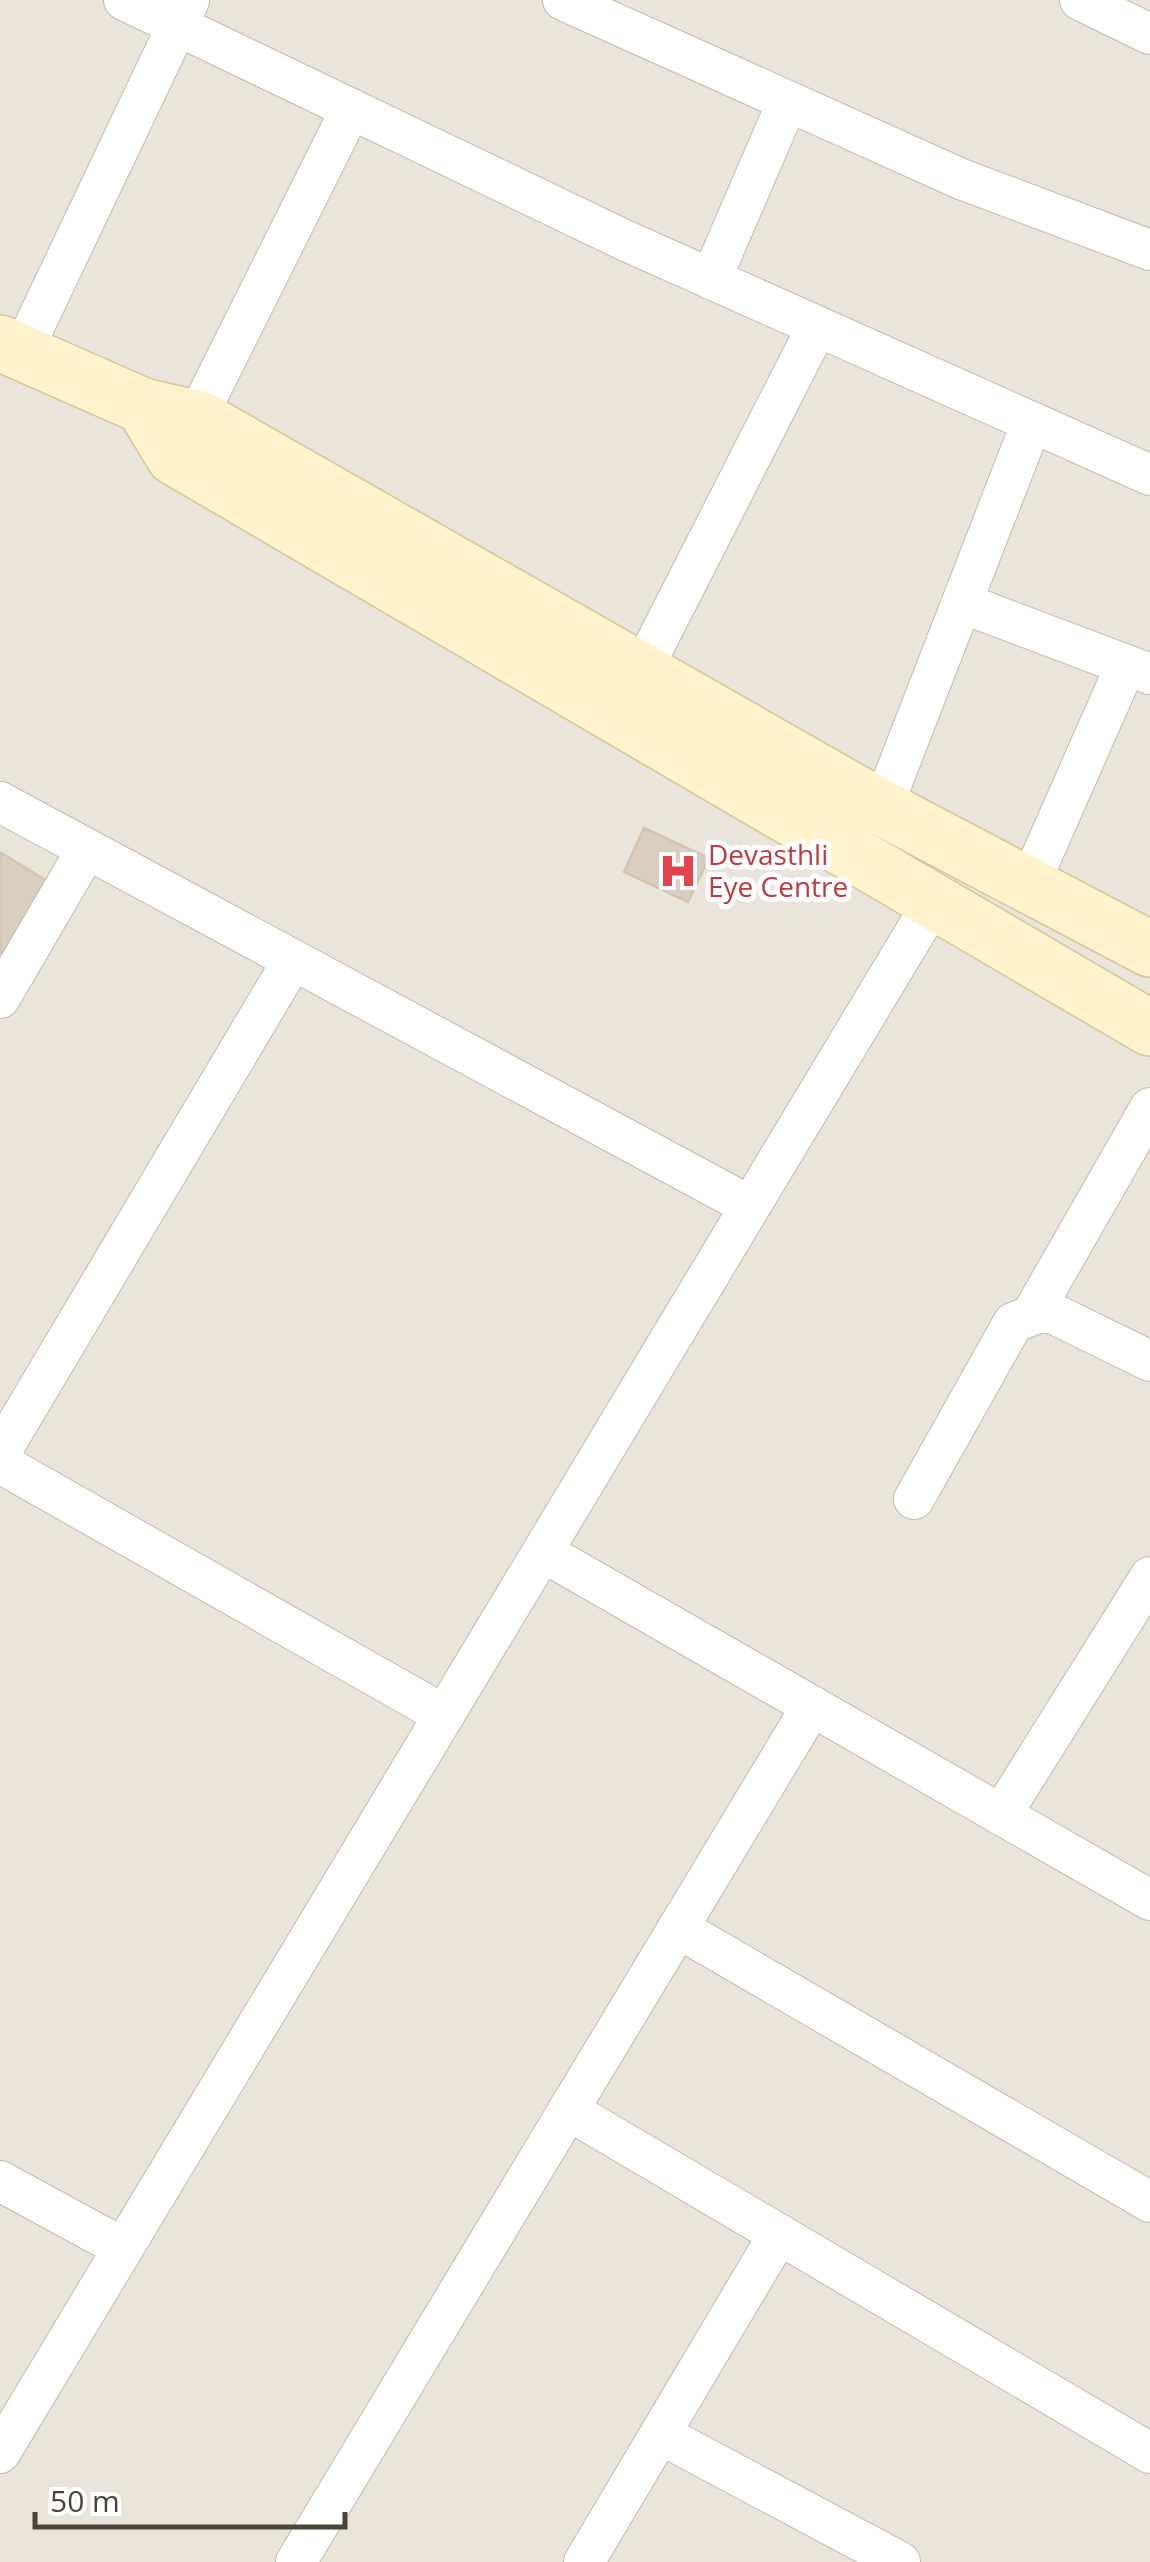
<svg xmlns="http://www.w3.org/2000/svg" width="1150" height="2562" font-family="'Open Sans',sans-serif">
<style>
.residential{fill:#eae5da}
.building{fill:#d8cfc1;stroke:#d3c7b4;stroke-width:2.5}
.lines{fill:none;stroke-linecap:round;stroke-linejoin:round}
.minor-casing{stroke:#c2bbae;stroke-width:42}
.secondary-casing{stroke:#d6c79b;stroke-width:58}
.minor{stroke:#fff;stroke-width:40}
.secondary{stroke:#fff3cd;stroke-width:55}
.labels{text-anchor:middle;stroke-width:10;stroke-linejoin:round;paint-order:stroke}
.health-label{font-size:28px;fill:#be3a42;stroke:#fff;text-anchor:start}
</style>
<rect width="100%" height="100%" fill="#f6f3ec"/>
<!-- residential -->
<rect class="residential" x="0" y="0" width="1150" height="2562"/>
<!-- building -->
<g class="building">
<path d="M644,828L709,858L688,902L624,872Z"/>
<path d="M0,852L47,881L0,958Z"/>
</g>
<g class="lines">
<!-- minor casing -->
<g class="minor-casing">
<g id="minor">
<path d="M124,0L622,239L1150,475"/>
<path d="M563,0L961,179L1150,250"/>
<path d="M1080,0L1150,34"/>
<path d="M711,279L787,103"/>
<path d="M21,354L189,1"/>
<path d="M185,441L351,109"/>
<path d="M962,603L1150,674"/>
<path d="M643,668L817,327"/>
<path d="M0,802L750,1206"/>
<path d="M882,808L1032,422"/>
<path d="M1029,885L1126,665"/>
<path d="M0,998L87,849"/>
<path d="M1032,1314L1150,1108"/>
<path d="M0,1453L293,960"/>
<path d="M0,1463L444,1715"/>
<path d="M914,1499L1013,1323L1040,1312L1054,1314L1150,1361"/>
<path d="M543,1552L1150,1900"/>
<path d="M1001,1815L1150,1577"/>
<path d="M678,1928L1150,2202"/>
<path d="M568,2110L1150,2453"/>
<path d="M0,2181L123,2248"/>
<path d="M660,2434L900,2562"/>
<path d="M0,2453L934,901"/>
<path d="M296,2562L812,1706"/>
<path d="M584,2562L779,2234"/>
</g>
</g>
<!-- secondary casing -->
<g class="secondary-casing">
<g id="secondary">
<path d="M0,343L143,406L200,419L882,808L1150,949"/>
<path d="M143,406L174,457L1150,1028"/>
</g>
</g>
<!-- minor -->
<use href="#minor" class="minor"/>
<!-- secondary -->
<use href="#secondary" class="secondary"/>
</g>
<!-- icons -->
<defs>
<g id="hospital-bare" transform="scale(3)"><path d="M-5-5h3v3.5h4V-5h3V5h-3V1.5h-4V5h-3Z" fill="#e0444e" stroke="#fff" stroke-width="2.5" paint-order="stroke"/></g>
</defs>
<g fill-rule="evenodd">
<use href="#hospital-bare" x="678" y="871"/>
</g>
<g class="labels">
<!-- health labels -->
<g class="health-label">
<text x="708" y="865">Devasthli<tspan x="708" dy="32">Eye Centre</tspan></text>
</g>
</g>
<!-- scale -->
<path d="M35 2512v15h310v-15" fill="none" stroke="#4b4439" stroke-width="5"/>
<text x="50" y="2512" font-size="30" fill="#4b4439" stroke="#ffffff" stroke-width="8" paint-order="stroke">50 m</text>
</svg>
